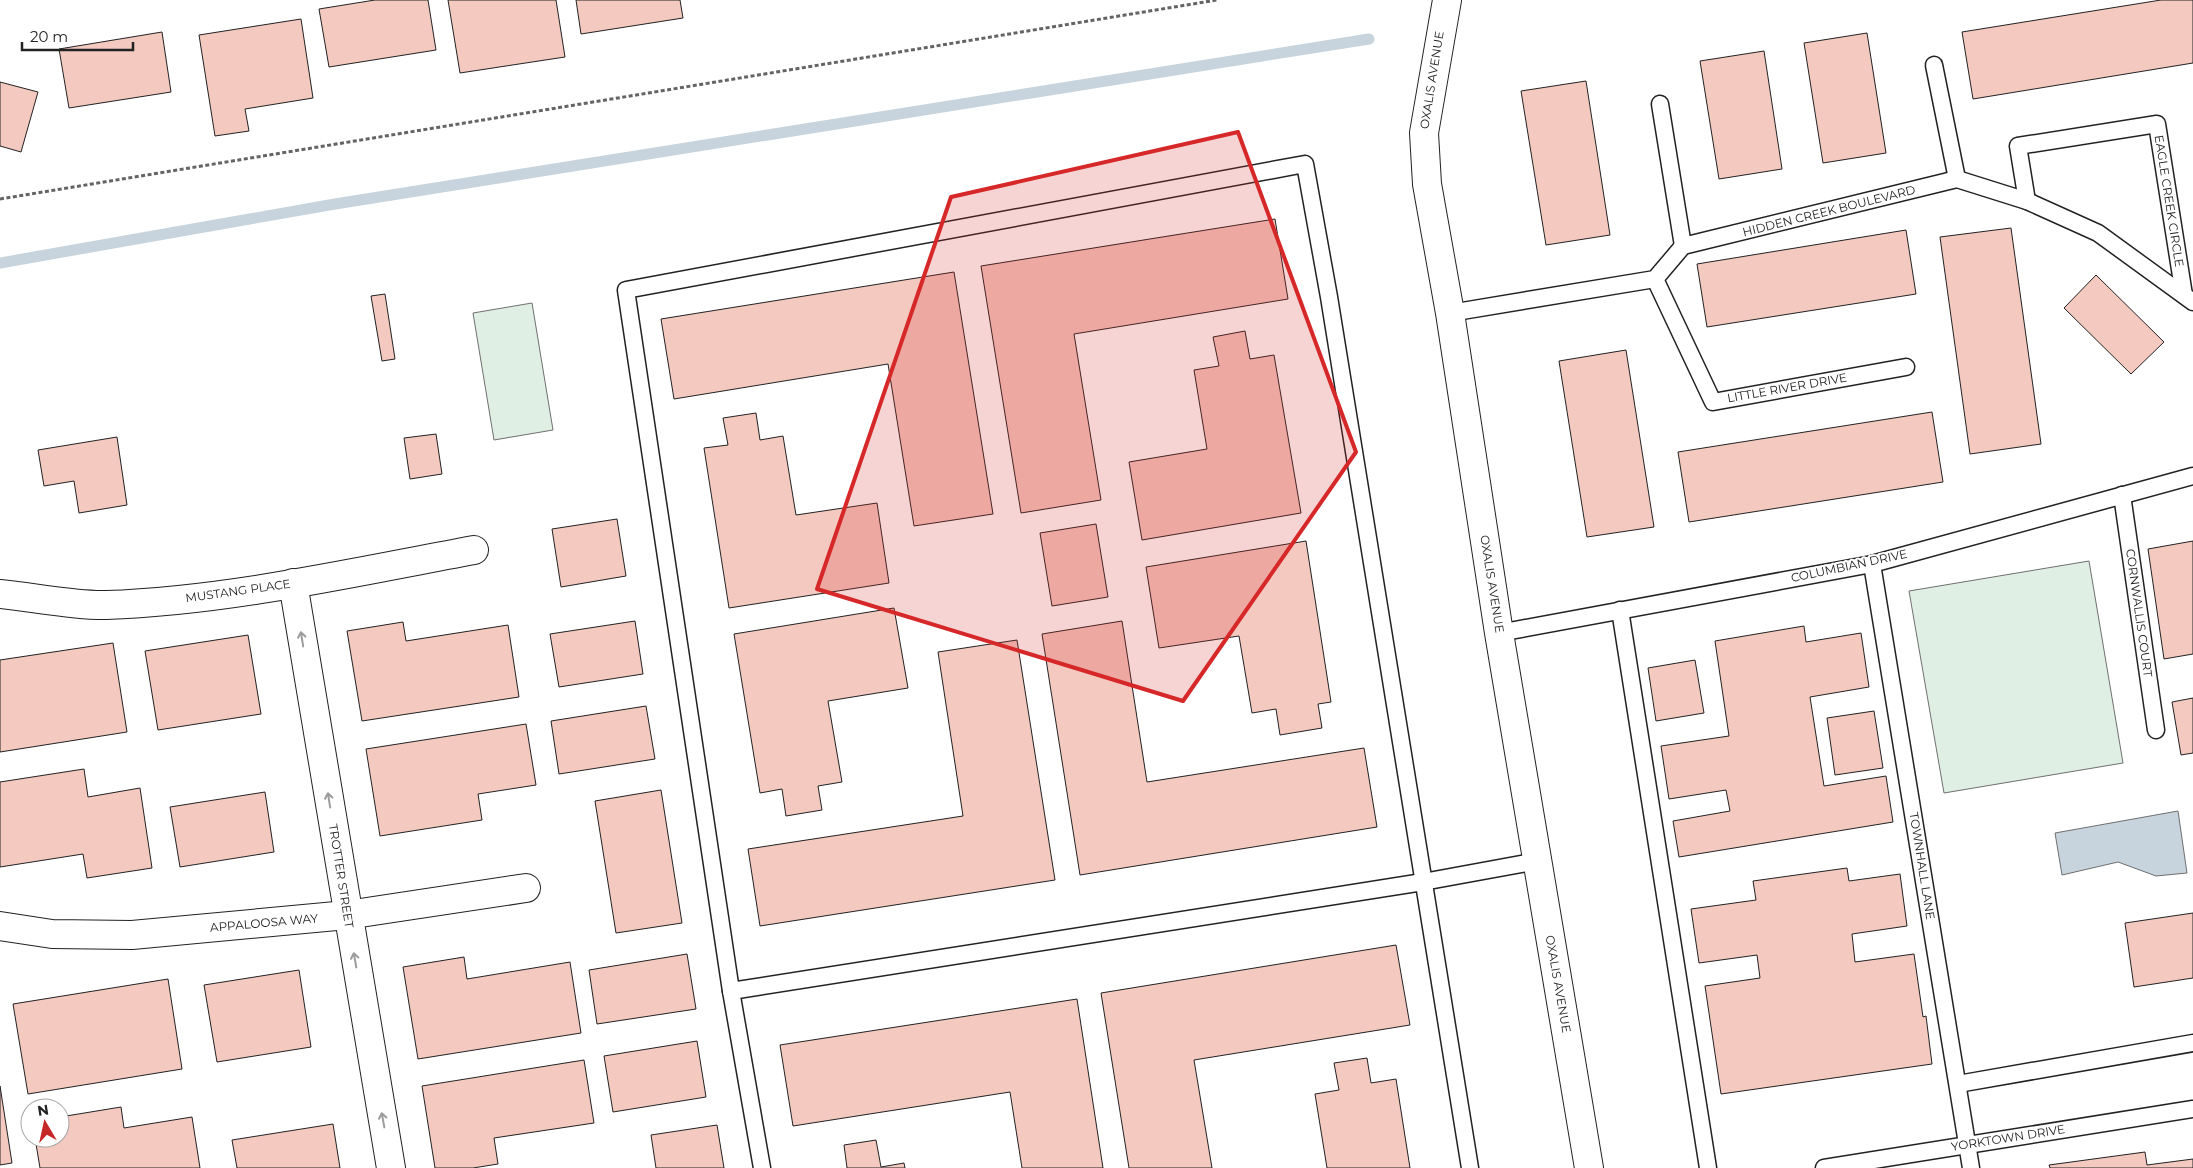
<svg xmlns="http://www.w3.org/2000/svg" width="2193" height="1168" font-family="Montserrat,sans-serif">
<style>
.green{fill:#e0efe3;stroke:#6f6f6f}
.water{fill:#c7d3dd;stroke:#6f6f6f}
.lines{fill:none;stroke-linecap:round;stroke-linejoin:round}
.stream{stroke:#c7d3dd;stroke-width:11}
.building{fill:#f3c9c0;stroke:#222}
.lane-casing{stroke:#222;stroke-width:19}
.street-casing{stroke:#222;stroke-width:30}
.secondary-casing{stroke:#222;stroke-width:30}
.path{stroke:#646464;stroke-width:3;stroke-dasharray:4 2.5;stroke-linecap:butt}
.lane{stroke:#fff;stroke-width:16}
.street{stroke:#fff;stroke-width:28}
.secondary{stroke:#fff;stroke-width:28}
.oneway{stroke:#9c9c9c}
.marked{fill:#d62828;fill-opacity:0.2;stroke:#d62828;stroke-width:4;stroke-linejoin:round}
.labels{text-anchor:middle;stroke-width:4;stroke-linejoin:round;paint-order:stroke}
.street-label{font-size:12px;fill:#222;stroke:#fff}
</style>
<rect width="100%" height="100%" fill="#fff"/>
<!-- green -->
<g class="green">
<path d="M532,303L553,430L494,440L473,313Z"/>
<path d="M2089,561L2123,763L1944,793L1909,591Z"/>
</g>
<!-- water -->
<path class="water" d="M2178,811L2187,873L2156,876L2118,862L2062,875L2055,833Z"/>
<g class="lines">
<!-- stream -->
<path class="stream" d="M0,263L335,204L1369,39"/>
</g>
<!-- building -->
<g class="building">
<path d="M375,0H428L436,50L329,67L319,9Z"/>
<path d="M448,0H556L565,57L460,73Z"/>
<path d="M576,0H680L683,18L581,34Z"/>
<path d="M2161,0H2193V63L1973,99L1962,32Z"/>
<path d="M301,19L313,98L245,109L249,131L215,136L199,35Z"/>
<path d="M162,32L171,92L69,108L59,49Z"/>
<path d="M1867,33L1886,153L1823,163L1804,43Z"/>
<path d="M1764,51L1782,169L1719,179L1700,61Z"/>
<path d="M1586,81L1610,235L1546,245L1521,91Z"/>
<path d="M0,82L38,92L21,152L0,146Z"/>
<path d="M1275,219L1288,299L1074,334L1101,500L1021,513L981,266Z"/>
<path d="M2011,228L2041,444L1970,454L1940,237Z"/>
<path d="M1906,230L1916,294L1707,327L1697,264Z"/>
<path d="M954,272L993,514L914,526L888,364L674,399L661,319Z"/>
<path d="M2096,275L2164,342L2131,374L2064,308Z"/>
<path d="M385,294L395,359L382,361L371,296Z"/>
<path d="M1245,331L1250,359L1274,355L1301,513L1142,540L1129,462L1207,449L1194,370L1219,366L1213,337Z"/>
<path d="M1626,350L1654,527L1587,537L1559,361Z"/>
<path d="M1932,412L1943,482L1689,522L1678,452Z"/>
<path d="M756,413L760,440L783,436L796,515L877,503L889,583L729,608L704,448L728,445L723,418Z"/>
<path d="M436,434L442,474L410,479L404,438Z"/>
<path d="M117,437L127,505L79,513L74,481L44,486L38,450Z"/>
<path d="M617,519L626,576L561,587L552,529Z"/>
<path d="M1096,524L1108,597L1052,606L1040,533Z"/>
<path d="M1306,541L1331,702L1318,704L1322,728L1280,735L1276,709L1252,713L1239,636L1159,648L1146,567Z"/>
<path d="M2193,541V654L2164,659L2148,549Z"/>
<path d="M894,608L908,688L828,701L842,782L818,786L822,810L786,816L782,789L760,793L734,634Z"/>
<path d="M635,621L643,674L559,687L550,634Z"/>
<path d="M1122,621L1147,782L1364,748L1377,827L1080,875L1042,634Z"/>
<path d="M403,622L406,641L508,625L519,697L362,721L347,631Z"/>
<path d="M1804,626L1806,642L1861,633L1869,687L1810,697L1824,786L1886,776L1893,822L1679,857L1673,821L1730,811L1726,790L1669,799L1661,746L1729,736L1715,641Z"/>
<path d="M248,635L261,714L158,730L145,651Z"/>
<path d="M1017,640L1055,880L760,926L748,849L963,816L938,652Z"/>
<path d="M113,643L127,732L0,752V660Z"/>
<path d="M1695,660L1704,713L1656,721L1648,668Z"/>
<path d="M2193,698V753L2181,755L2172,702Z"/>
<path d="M646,706L655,759L559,774L551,721Z"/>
<path d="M1874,711L1883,768L1835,775L1827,718Z"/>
<path d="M526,724L536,785L478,794L482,820L380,836L366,749Z"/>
<path d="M84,769L88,797L140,788L152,868L87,878L83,854L0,867V782Z"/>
<path d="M661,790L682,923L616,933L595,801Z"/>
<path d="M265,792L274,852L180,867L170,807Z"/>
<path d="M1847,868L1849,881L1900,874L1907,926L1852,934L1855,962L1914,954L1923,1017L1926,1016L1932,1064L1721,1094L1705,986L1760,978L1757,955L1699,963L1691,909L1756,900L1753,881Z"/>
<path d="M2193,913V978L2134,987L2125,923Z"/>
<path d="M1396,945L1410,1025L1194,1060L1212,1168H1129L1101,993Z"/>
<path d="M687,954L696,1009L597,1024L589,970Z"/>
<path d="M464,957L467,979L570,962L581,1033L418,1059L403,967Z"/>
<path d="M299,970L311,1047L217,1062L204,985Z"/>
<path d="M168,979L182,1069L28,1094L13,1004Z"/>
<path d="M1077,999L1103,1168H1022L1010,1092L793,1126L780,1045Z"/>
<path d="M697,1041L706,1097L613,1112L604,1056Z"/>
<path d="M1367,1058L1371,1083L1396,1079L1410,1168H1327L1315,1094L1339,1090L1334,1063Z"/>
<path d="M584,1060L594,1123L494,1138L498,1164L473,1168H435L422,1086Z"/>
<path d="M0,1086L12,1163L0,1165Z"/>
<path d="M121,1107L124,1128L192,1117L200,1168H40L35,1138H60V1117Z"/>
<path d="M333,1124L340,1168H237L232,1140Z"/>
<path d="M717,1125L724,1168H656L651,1135Z"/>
<path d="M876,1140L881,1167L904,1163L905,1168H847L844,1145Z"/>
<path d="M2145,1152L2147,1165L2193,1159V1168H2050L2049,1165Z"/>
</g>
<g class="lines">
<!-- lane casing -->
<g class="lane-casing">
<g id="lane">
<path d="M1934,65L1957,179"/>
<path d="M1660,104L1683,246"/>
<path d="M2027,201L2018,146L2157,124L2184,295"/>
<path d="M1655,279L1713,402L1906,367"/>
<path d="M1450,313L1655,279L1683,246L1957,179L2027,201L2098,233L2193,302"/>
<path d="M2122,495L2156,730"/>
<path d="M1872,564L1971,1168"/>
<path d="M1620,610L1708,1168"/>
<path d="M1499,633L1872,564L2193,476"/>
<path d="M731,991L1423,882L1538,861"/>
<path d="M1958,1084L2193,1043"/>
<path d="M762,1168L731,991L626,290L1305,164L1329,297L1470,1168"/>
<path d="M1824,1168L2193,1109"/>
</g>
</g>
<!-- street casing -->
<g class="street-casing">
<g id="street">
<path d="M293,583L391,1168"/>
<path d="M0,594C32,597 75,606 106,605C227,601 355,572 474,550"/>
<path d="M0,926L52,934L132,935L347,915L526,888"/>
</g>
</g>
<!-- secondary casing -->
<g class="secondary-casing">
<path id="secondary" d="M1447,0L1424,133L1427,184L1450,313L1499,633L1589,1168"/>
</g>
<!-- path -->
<path class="path" d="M0,199L1217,0"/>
<!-- lane -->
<use href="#lane" class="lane"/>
<!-- street -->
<use href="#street" class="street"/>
<!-- secondary -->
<use href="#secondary" class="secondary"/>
</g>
<!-- one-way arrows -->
<defs><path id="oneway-shaft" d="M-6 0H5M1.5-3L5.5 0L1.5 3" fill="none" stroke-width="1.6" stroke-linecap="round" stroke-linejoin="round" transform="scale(1.25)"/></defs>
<g class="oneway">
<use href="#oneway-shaft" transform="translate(302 639) rotate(-99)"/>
<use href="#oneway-shaft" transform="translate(329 800) rotate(-99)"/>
<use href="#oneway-shaft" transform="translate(355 960) rotate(-100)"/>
<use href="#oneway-shaft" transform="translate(383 1120) rotate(-100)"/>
</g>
<!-- marked area -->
<path class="marked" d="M1238,132L1356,452L1183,701L817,589L951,197Z"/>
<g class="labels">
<!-- street labels -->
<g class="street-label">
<text transform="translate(1432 80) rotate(-81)" y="4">OXALIS AVENUE</text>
<text transform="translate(2169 201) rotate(81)" y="4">EAGLE CREEK CIRCLE</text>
<text transform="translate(1829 211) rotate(-14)" y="4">HIDDEN CREEK BOULEVARD</text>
<text transform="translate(1787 388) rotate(-10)" y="4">LITTLE RIVER DRIVE</text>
<text transform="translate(1849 566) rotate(-12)" y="4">COLUMBIAN DRIVE</text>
<text transform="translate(1492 584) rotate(81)" y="4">OXALIS AVENUE</text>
<text transform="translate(238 591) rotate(-8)" y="4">MUSTANG PLACE</text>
<text transform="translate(2139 613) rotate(82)" y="4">CORNWALLIS COURT</text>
<text transform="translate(1922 866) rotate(81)" y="4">TOWNHALL LANE</text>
<text transform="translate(341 876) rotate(81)" y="4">TROTTER STREET</text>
<text transform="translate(264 923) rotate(-5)" y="4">APPALOOSA WAY</text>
<text transform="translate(1558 984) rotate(80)" y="4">OXALIS AVENUE</text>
<text transform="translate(2008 1138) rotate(-9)" y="4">YORKTOWN DRIVE</text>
</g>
</g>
<!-- north arrow -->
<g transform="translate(45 1123) rotate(351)"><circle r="24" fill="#ffffff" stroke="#a7a7a7"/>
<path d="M0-4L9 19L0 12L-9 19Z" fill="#c62828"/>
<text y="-8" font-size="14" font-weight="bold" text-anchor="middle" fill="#222222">N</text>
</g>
<!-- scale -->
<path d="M22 42v8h111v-8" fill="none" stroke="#222222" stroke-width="2.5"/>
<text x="30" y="42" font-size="15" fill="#222222" stroke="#ffffff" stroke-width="4" paint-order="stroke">20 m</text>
</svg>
